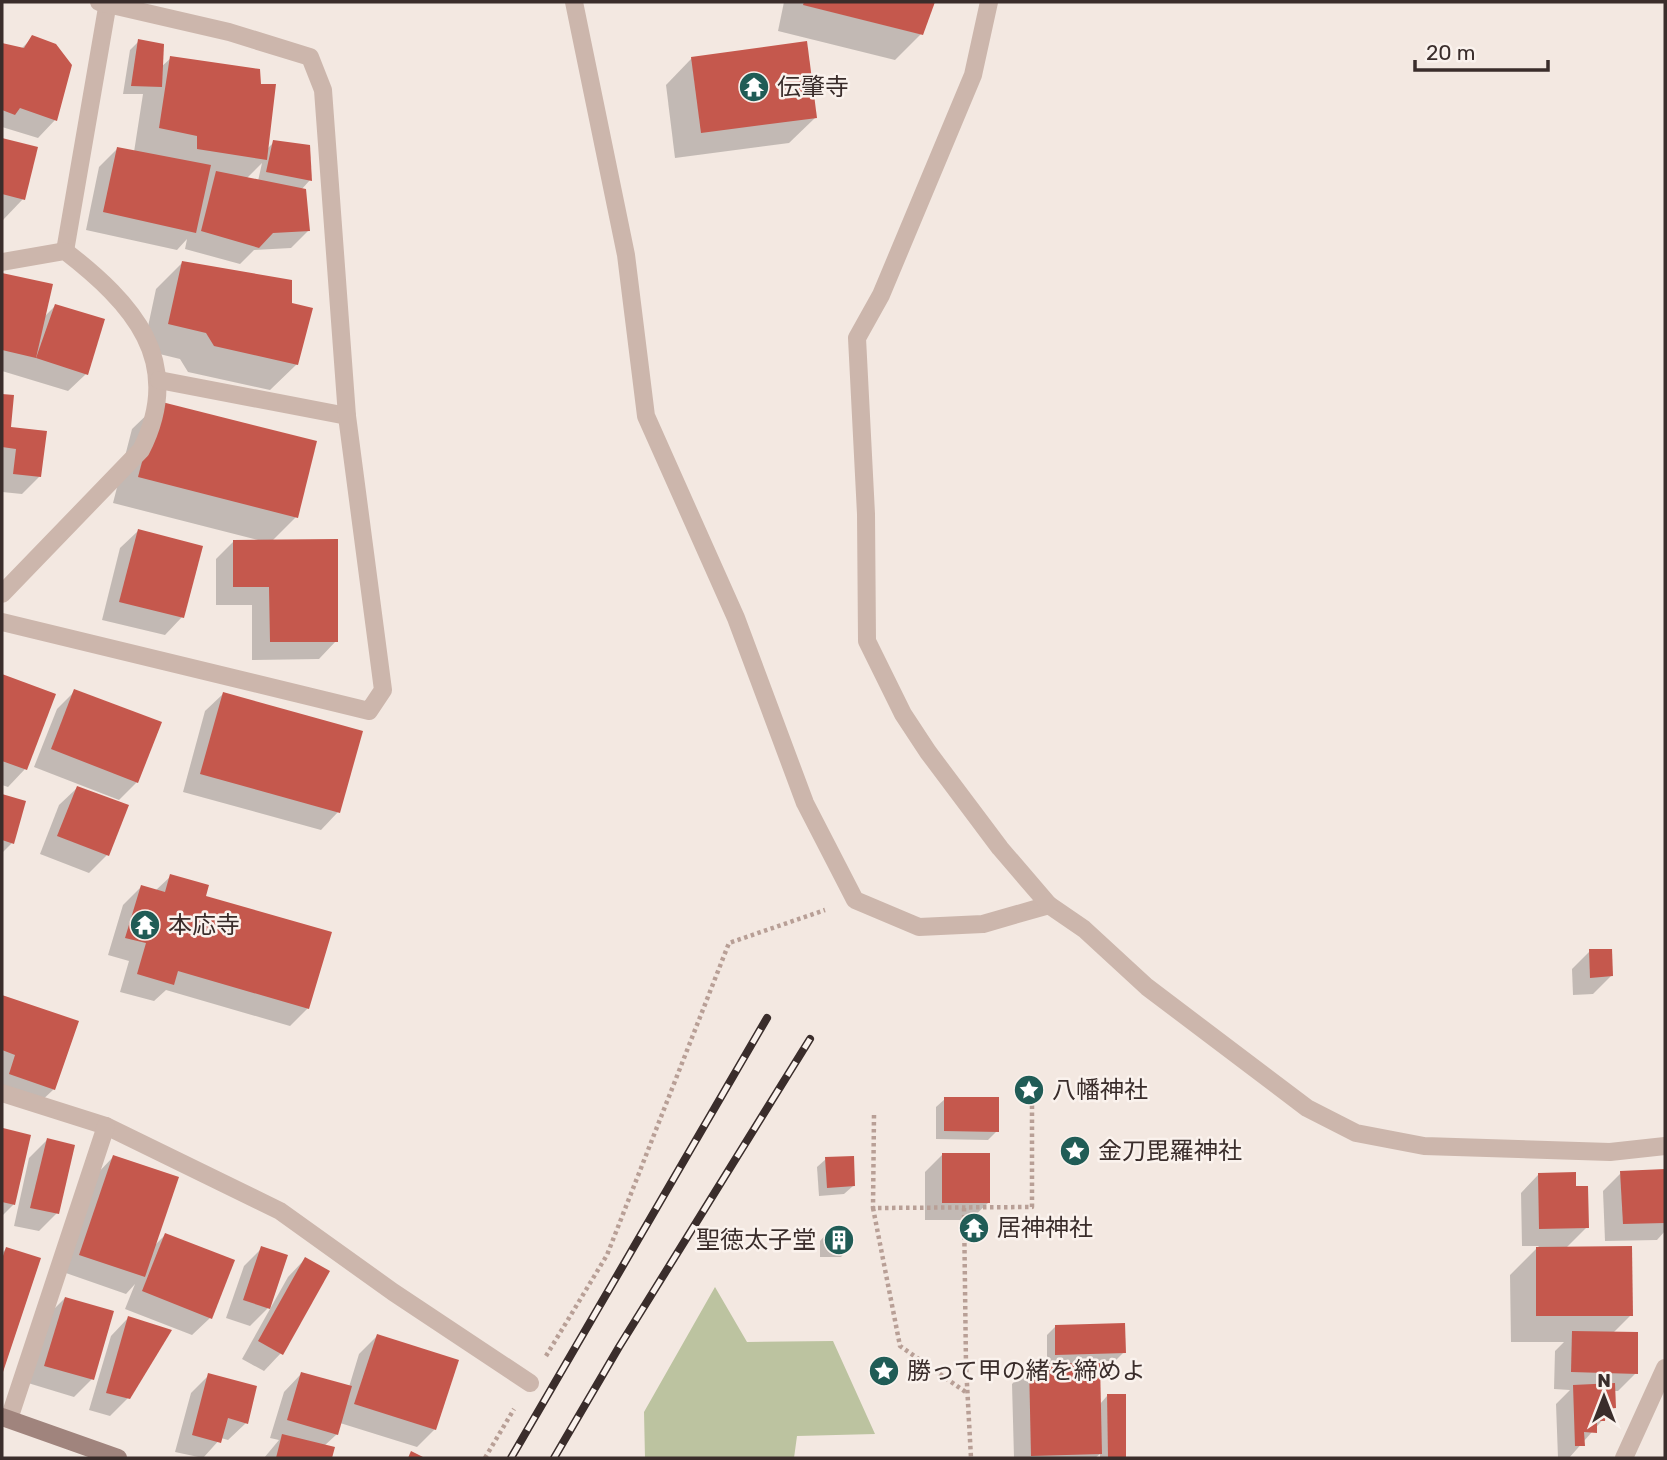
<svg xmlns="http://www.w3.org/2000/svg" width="1667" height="1460" font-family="Rubik,'Noto Sans JP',sans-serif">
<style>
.green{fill:#bcc3a0}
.shadow{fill:#0003;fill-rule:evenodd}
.building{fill:#c5584d}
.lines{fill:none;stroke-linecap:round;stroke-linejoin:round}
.path{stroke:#b89f96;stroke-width:4.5;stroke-dasharray:3.5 3.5;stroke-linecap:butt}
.lane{stroke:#ccb6ac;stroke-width:18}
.street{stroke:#ccb6ac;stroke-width:18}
.secondary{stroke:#a0847d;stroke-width:18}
.rail-casing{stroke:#3a2d2b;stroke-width:8}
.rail{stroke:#faf2ed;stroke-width:5;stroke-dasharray:16;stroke-linecap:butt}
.labels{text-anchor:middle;stroke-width:5;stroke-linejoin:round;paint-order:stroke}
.poi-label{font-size:24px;fill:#3a2d2b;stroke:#faf2ed;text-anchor:start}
</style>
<rect width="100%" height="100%" fill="#f3e8e1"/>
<!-- green -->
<path class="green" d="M715,1287L747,1342L833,1341L875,1434L797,1436L794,1458H645L644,1412Z"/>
<!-- shadow -->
<g class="shadow">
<path d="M784,2H933L921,34L895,60L778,31Z"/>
<path d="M33,37L55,46L70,65L55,120L38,138L2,127V45L21,49Z"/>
<path d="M139,41L161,67L171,58L267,149L274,142L310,180L301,190L309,230L291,248L254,250L240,264L185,249L187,239L177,250L86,230L99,167L117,149L134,152L143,94H123L130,50ZM262,163L258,181L246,179Z"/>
<path d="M692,58L816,117L789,143L675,158L666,85Z"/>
<path d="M2,139L36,148L23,199L2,221Z"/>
<path d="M182,263L290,304L297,364L270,390L188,372L180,359L143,350L156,289Z"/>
<path d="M2,275L51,285L43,318L55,306L86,374L68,391L2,371Z"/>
<path d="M2,396L12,397L9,428L40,476L22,494L2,492Z"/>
<path d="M159,403L296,517L272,541L336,641L319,659L252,660V605H216V559L234,541L258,540L113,503L132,429Z"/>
<path d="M138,531L182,617L165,635L102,620L120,548Z"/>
<path d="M2,676L53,695L25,769L8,787L2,785Z"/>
<path d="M75,691L137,782L119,800L34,767L57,709Z"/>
<path d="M223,694L338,812L321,830L183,792L205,711Z"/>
<path d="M77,788L107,855L89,873L40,854L59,805Z"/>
<path d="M2,796L24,802L12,843L2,853Z"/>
<path d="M171,876L203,897L308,1008L290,1026L166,990L154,1001L120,992L129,961L108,955L123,905L141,887L155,891Z"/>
<path d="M1590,951L1611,976L1593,994L1573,995L1572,969Z"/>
<path d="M2,997L76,1022L54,1089L36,1106L2,1095Z"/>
<path d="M945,1099L997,1131L988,1140L936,1139V1107Z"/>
<path d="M3,1130L29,1136L13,1205L2,1216Z"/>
<path d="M47,1140L57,1213L39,1231L14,1226L29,1158Z"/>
<path d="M943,1154L988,1203L970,1220H925V1172Z"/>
<path d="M113,1157L153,1247L165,1235L210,1318L192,1335L125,1309L135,1284L126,1294L63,1272L96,1175Z"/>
<path d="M826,1159L853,1186L844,1194L819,1196L817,1167Z"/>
<path d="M1665,1171V1231L1657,1240L1605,1241L1603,1191L1621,1173Z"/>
<path d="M1538,1175L1575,1188L1587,1227L1566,1248L1631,1315L1612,1334L1636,1373L1618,1391H1614V1407L1569,1458H1558L1556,1404L1570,1390L1554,1389L1555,1351L1564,1342H1511L1510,1275L1539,1246H1522L1521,1193Z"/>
<path d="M828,1232L849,1248L841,1257H820V1241Z"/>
<path d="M262,1248L268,1308L250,1326L226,1318L244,1266Z"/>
<path d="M6,1249L38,1259L2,1371V1253Z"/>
<path d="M305,1259L281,1353L264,1371L242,1359L288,1277Z"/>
<path d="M65,1298L92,1379L74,1397L28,1383L47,1316Z"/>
<path d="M128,1318V1398L110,1416L89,1410L111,1336Z"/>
<path d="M1055,1327L1124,1352L1115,1361H1099L1100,1404L1107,1396L1123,1458H1100V1454L1095,1458H1014L1012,1384L1030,1366L1047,1365V1335Z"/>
<path d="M377,1336L435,1429L417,1447L340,1423L337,1434L324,1446L332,1448L330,1458H264L279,1440L270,1438L284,1392L301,1374L349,1387L359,1354Z"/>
<path d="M209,1375L246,1423L228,1440L221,1438L203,1458L175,1452L191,1393Z"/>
</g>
<!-- building -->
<g class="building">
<path d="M804,2H935L923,35L803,5Z"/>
<path d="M32,35L56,44L72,65L57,121L20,108L15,115L2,110V43L24,48Z"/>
<path d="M138,39L164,44L162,87L131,86Z"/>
<path d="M807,41L817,118L701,133L691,57Z"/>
<path d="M170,56L260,69L261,84H276L267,160L197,149V136L159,128Z"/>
<path d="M2,138L38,147L25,200L2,194Z"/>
<path d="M273,140L310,145L312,181L266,172Z"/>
<path d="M117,147L211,165L196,233L103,212Z"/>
<path d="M216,171L306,189L310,231L273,233L259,248L201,231Z"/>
<path d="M182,261L292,280V303L313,308L298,365L214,346L206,333L168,324Z"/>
<path d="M2,273L53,284L36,358L2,350Z"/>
<path d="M55,304L105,319L88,375L36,358Z"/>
<path d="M2,394L14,395L11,427L47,431L41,477L13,474L16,449L2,447Z"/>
<path d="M158,401L317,441L298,518L138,477Z"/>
<path d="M138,529L203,546L184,618L119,602Z"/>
<path d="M338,539V642H270L269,587H233V540Z"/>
<path d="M2,674L56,694L27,770L2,761Z"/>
<path d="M74,689L162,722L138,783L51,749Z"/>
<path d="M223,692L363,731L340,813L200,774Z"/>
<path d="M77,786L129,805L109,856L57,836Z"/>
<path d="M2,794L26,801L14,844L2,840Z"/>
<path d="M170,874L209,885L206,896L332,932L309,1009L178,971L174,985L137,974L146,943L125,938L141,885L165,892Z"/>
<path d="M1589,949H1612L1613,976L1590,978Z"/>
<path d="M2,995L79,1021L55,1090L9,1074L15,1055L2,1050Z"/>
<path d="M944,1097H999V1132L944,1131Z"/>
<path d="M3,1128L31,1135L15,1205L2,1202Z"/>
<path d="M47,1138L75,1145L59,1214L30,1208Z"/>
<rect x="942" y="1153" width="48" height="50"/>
<path d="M113,1155L179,1177L145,1277L79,1255Z"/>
<path d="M854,1156L855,1186L827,1188L825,1157Z"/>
<path d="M1665,1169V1223L1623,1224L1620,1171Z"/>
<path d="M1576,1172V1186H1588L1589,1228L1539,1229L1538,1173Z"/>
<rect x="828" y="1230" width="23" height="19"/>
<path d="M165,1233L235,1260L212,1319L142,1291Z"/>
<path d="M261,1246L288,1255L270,1309L243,1300Z"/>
<path d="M1632,1246L1633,1316H1536V1247Z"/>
<path d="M6,1247L41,1258L2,1375V1259Z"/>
<path d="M305,1257L330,1271L283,1355L258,1341Z"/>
<path d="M65,1297L114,1311L94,1380L44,1366Z"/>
<path d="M128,1316L172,1330L130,1399L106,1393Z"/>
<path d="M1125,1323L1126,1353L1055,1355V1325Z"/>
<path d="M1572,1331L1638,1332V1374L1571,1372Z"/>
<path d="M377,1334L459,1360L436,1430L354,1404Z"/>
<path d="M1100,1363L1102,1454L1031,1456L1029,1364Z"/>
<path d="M301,1372L352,1386L338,1435L287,1420Z"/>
<path d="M208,1373L257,1386L248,1424L228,1418L221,1443L192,1435Z"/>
<path d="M1615,1383L1616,1408L1606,1409L1605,1421H1597V1433L1584,1432L1585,1446H1575L1573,1385Z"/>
<path d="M1107,1394H1126V1457H1108Z"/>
<path d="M282,1434L335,1447L332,1458H276Z"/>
<path d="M411,1451L425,1458H408Z"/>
</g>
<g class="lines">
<!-- path -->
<g class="path">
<path d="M874,1115L873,1208L1032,1207V1101"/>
<path d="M873,1208L900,1346L967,1393"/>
<path d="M964,1208L966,1366L971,1458"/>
<path d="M546,1356L607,1255L729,943L825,910"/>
<path d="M485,1458L514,1409"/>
</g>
<!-- lane -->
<g class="lane">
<path d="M2,1093L106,1126L280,1211L393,1292L530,1383"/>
<path d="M9,1419L106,1126"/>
</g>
<!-- street -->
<g class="street">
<path d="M574,2L626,255L646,416L736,618L805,803L855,900L919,927L983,924L1049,905L1084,929L1147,987L1307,1108L1356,1133L1424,1146L1610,1152L1665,1146"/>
<path d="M989,2L973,75L881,295L857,338L866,514L867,641L903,714L928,752L1000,848L1049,905"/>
<path d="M65,251L108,2"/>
<path d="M2,262L65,251C132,303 186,361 141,450L2,594"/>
<path d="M159,380L347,416"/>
<path d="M2,622L369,711L383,690L347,416L323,90L310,57L229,32L99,2"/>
<path d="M1624,1458L1665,1368"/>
</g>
<!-- secondary -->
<path class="secondary" d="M2,1417L118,1458"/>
<!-- rail casing -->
<g class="rail-casing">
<g id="rail">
<path d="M511,1458L767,1018"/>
<path d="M554,1458L619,1347L810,1039"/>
</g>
</g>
<!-- rail -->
<use href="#rail" class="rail"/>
</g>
<!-- icons -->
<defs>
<g id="temple-disc" transform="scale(1.575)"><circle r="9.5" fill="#205c56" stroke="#faf2ed"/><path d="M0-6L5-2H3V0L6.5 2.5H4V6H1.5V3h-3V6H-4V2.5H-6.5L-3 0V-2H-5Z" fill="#fff"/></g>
<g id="sight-disc" transform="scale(1.575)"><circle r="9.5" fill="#205c56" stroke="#faf2ed"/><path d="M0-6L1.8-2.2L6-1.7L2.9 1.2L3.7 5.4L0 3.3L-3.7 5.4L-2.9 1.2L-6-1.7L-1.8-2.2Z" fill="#fff"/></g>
<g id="building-disc" transform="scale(1.575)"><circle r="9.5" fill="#205c56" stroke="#faf2ed"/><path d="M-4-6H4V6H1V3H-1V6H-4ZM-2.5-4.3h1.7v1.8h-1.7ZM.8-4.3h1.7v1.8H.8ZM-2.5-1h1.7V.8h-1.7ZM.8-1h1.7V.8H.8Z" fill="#fff"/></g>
</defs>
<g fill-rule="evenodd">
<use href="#temple-disc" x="754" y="87"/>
<use href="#temple-disc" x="145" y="925"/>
<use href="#sight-disc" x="1029" y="1090"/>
<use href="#sight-disc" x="1075" y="1151"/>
<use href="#temple-disc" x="974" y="1228"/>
<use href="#building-disc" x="839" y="1240"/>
<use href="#sight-disc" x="884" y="1371"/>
</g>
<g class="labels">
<!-- poi labels -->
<g class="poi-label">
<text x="777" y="95">伝肇寺</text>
<text x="168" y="933">本応寺</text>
<text x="1052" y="1098">八幡神社</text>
<text x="1098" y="1159">金刀毘羅神社</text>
<text x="997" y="1236">居神神社</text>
<text x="816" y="1248" text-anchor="end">聖徳太子堂</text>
<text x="907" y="1379">勝って甲の緒を締めよ</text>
</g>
</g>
<!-- border -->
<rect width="1667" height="1460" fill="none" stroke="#3a2d2b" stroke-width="7"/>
<!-- north arrow -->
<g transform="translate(1604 1397)" stroke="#faf2ed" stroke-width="5" paint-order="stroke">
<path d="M0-5L12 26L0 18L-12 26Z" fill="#3a2d2b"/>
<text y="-10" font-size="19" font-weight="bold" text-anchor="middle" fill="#3a2d2b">N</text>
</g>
<!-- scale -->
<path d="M1415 60v10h133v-10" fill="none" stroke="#3a2d2b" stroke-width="3.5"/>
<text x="1426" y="60" font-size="21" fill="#3a2d2b" stroke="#faf2ed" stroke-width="5" paint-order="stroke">20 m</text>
</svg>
